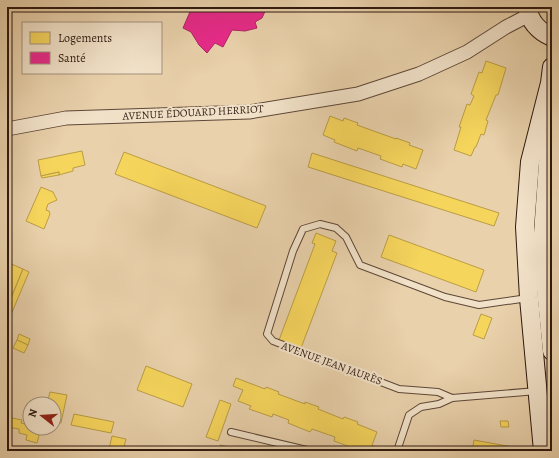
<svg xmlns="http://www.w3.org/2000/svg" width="559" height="458" font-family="Alegreya,serif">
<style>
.homes{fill:#f6d55c;stroke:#ba9d45}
.health{fill:#e7298a;stroke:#b02465}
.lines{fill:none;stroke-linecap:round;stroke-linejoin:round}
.service-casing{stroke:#5d4737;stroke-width:8}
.minor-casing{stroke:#5d4737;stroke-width:15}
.secondary-casing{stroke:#2e1910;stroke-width:20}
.service{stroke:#f1e1c8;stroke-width:6}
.minor{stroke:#f1e1c8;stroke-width:13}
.secondary{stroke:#f1e1c8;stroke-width:18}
.labels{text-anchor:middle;stroke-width:4;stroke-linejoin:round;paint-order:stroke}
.street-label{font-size:11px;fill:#2e1910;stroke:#f1e1c8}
</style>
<rect width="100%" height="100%" fill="#e9d1ab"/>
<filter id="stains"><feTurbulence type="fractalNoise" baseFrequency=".005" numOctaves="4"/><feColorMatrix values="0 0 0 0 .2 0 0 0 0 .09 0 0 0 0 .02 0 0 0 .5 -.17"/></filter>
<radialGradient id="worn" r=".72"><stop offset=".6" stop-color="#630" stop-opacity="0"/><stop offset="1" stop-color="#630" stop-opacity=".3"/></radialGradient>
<!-- homes -->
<g class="homes">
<path d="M486,61L506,68L498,95H496L486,120L488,121L484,135L481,134L476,147H475L471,156L454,150L461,127H459L467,104L470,105L474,96L471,94L479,72L482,73Z"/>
<path d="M330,116L343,121L344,118L358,123L357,125L396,139V138L410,143L409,145L423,150L416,169L403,164L402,167L380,159L381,156L358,148L357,151L334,142L335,140L323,135Z"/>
<path d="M82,151L85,165L73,168V171L59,175V172L41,176L38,160Z"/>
<path d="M124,152L266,206L257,228L115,174Z"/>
<path d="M312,153L499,213L494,226L308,167Z"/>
<path d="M59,172V175L42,178L41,176Z"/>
<path d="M41,187L53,192L57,200L48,204L46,210L49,211L50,214L44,229L26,221Z"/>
<path d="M316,233L336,241L332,251L337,253L301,348L279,340L315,244L312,243Z"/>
<path d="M389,235L484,270L476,292L381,257Z"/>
<path d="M9,263L23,269L7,308V269Z"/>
<path d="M23,269L29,272L10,317L7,315V308Z"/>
<path d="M481,314L492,318L484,339L473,335Z"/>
<path d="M19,334L30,339L28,345L17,340Z"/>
<path d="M17,340L28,345L24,353L13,348Z"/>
<path d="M146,366L192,384L183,407L137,390Z"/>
<path d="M236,378L265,389L266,387L279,392L278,394L305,404V402L319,407L318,409L343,419L344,417L358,422L357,424L377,432L372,445L380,449L379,451H369L357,446L356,449L334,441L335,437L312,429L310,432L288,423L289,420L273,414L272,417L249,409L251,406L238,401L243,390L233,386Z"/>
<path d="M50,392L67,395L61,423L54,422V404H47Z"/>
<path d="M220,400L231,404L218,441L206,437Z"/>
<path d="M74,414L114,422L111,433L71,425Z"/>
<path d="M7,417L22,420L21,423L30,425V428H41L37,443L26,440L27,435L19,433V429L7,427Z"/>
<path d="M500,421H508L509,427H501Z"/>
<path d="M112,436L126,439L123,451L109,449Z"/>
<path d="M474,440L518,448V451H472Z"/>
<path d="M220,445L251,451H219Z"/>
</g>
<!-- health -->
<path class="health" d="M192,7H267L262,18L255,22L257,28L245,31L232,30L223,47L215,43L207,53L199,45L191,32L183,28Z"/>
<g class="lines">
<!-- service casing -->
<g class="service-casing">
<g id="service">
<path d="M528,298L479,305L445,297L360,265L346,237L336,228L320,224L303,229L293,251L267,334L273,341L399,389L438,392L452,398L537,391"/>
<path d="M231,432L311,451"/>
<path d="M397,451L409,415L421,407L439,404L452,398"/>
</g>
</g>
<!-- minor casing -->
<g class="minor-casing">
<path id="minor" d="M7,129L66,118L249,112L358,94L419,74L467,52L506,27L529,15"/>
</g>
<!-- secondary casing -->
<g class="secondary-casing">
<g id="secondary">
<path d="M527,7C530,22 538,31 552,37"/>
<path d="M552,139L548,163L542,248L552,351"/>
<path d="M543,451L529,298L525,227L530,162L550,83L552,67"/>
</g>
</g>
<!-- service -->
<use href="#service" class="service"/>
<!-- minor -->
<use href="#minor" class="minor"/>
<!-- secondary -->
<use href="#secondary" class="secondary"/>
</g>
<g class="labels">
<!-- street labels -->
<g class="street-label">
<text transform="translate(193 112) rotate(-3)" y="4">AVENUE ÉDOUARD HERRIOT</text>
<text transform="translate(332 363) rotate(20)" y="4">AVENUE JEAN JAURÈS</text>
</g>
</g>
<!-- margin -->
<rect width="559" height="458" fill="none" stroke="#e9d1ab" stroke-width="24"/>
<rect x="8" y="8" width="543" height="442" fill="none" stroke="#2e1910" stroke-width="2"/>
<rect x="12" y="12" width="535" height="434" fill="none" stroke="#2e1910"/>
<!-- legend -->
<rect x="22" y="22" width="140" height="52" fill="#f1e1c8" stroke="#a3917e"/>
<rect x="30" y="32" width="20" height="12" fill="#f6d55c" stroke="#a3917e"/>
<text x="58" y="42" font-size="12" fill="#2e1910">Logements</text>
<rect x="30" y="52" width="20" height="12" fill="#e7298a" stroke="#a3917e"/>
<text x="58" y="62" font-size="12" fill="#2e1910">Santé</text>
<!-- north arrow -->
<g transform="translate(42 416) rotate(287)"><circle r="19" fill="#f1e1c8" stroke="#a3917e"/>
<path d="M0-3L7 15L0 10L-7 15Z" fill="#8f2418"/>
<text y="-6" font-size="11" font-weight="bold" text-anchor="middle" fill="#2e1910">N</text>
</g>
<rect width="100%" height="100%" filter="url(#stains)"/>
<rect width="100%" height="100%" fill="url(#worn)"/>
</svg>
